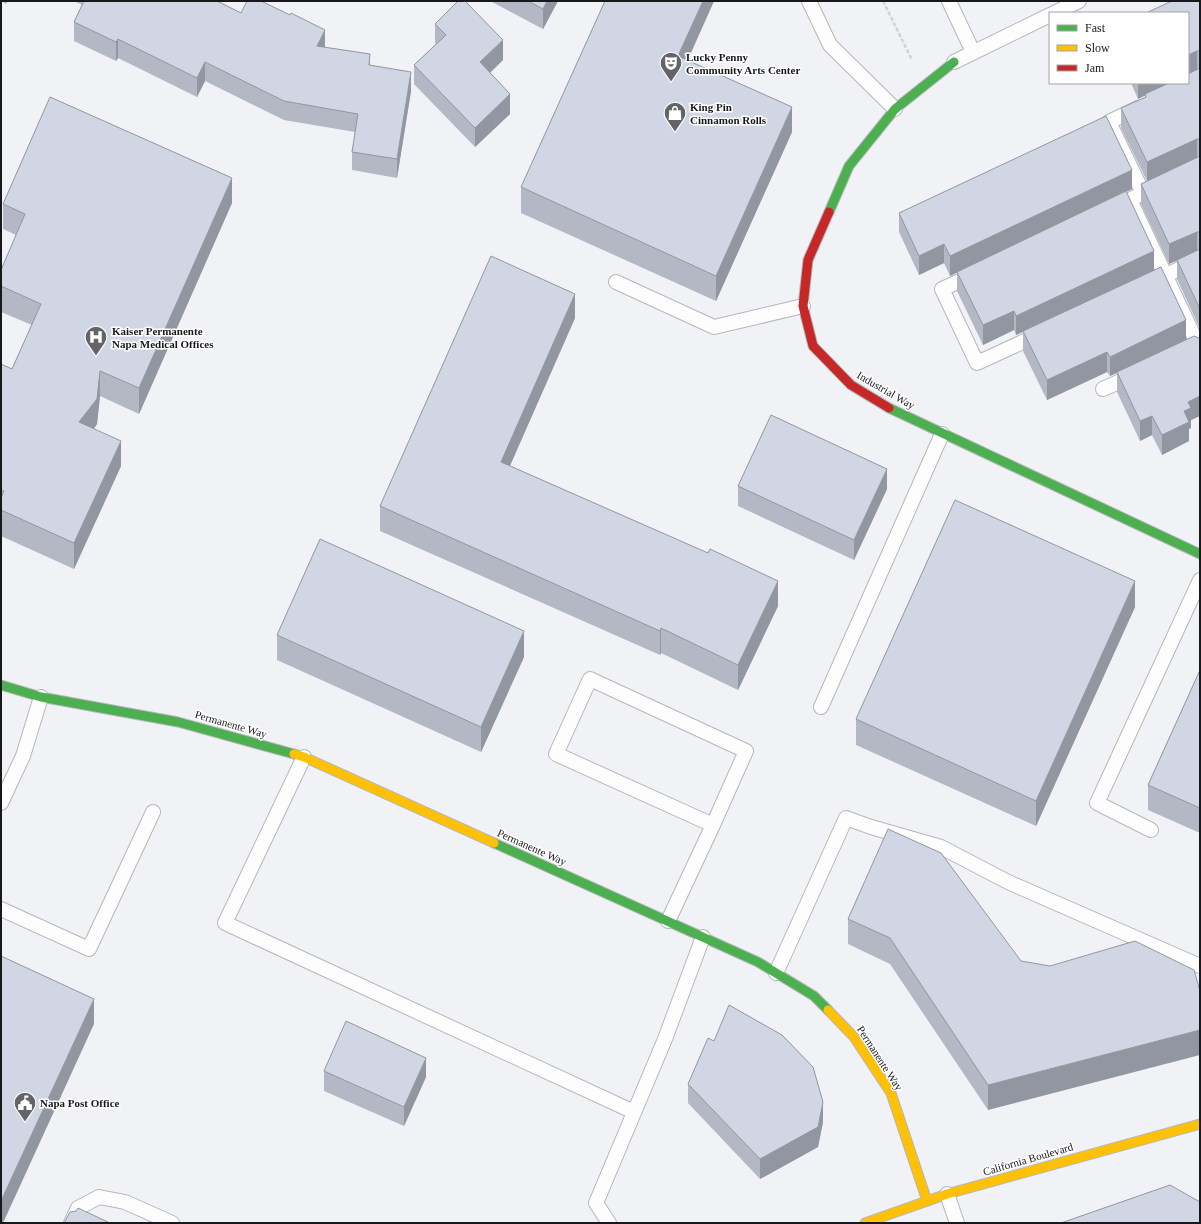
<svg xmlns="http://www.w3.org/2000/svg" width="1201" height="1224" font-family="'Times New Roman',serif">
<style>
.lines{fill:none;stroke-linecap:round;stroke-linejoin:round}
.lane-casing{stroke:#b6b7ba;stroke-width:16}
.fast-casing{stroke:#b6b7ba;stroke-width:11}
.slow-casing{stroke:#b6b7ba;stroke-width:11}
.jam-casing{stroke:#b6b7ba;stroke-width:11}
.path{stroke:#d1d2d3;stroke-width:2.5;stroke-dasharray:4 2;stroke-linecap:butt}
.lane{stroke:#fdfdfe;stroke-width:14}
.fast{stroke:#4caf50;stroke-width:9}
.slow{stroke:#ffc107;stroke-width:9}
.jam{stroke:#c62828;stroke-width:9}
.wall{fill:#b4b8c4}
.shaded-wall{fill:#9296a0}
.building{fill:#d1d6e4;stroke:#9296a0}
.labels{text-anchor:middle;stroke-width:3;stroke-linejoin:round;paint-order:stroke}
.poi-label{font-size:11px;font-weight:bold;fill:#17181b;stroke:#fff;text-anchor:start}
.street-label{font-size:11px;fill:#17181b;stroke:#fff}
</style>
<rect width="100%" height="100%" fill="#f0f2f6"/>
<g class="lines">
<!-- lane casing -->
<g class="lane-casing">
<g id="lane">
<path d="M809,1L830,45L895,109"/>
<path d="M949,1L973,52"/>
<path d="M1054,13L1079,1"/>
<path d="M954,62L1050,15"/>
<path d="M1138,108L1109,122L1143,193"/>
<path d="M1130,200L1200,349"/>
<path d="M1112,208L1159,186"/>
<path d="M975,274L942,289L977,363L1040,334"/>
<path d="M616,282L714,327L803,306"/>
<path d="M1148,284L1200,259"/>
<path d="M1103,389L1134,375"/>
<path d="M821,707L942,434"/>
<path d="M304,757L225,923L634,1112"/>
<path d="M1,803L23,756L41,697"/>
<path d="M1151,830L1097,803L1200,580"/>
<path d="M1,909L89,949L153,812"/>
<path d="M668,921L713,825L556,754L590,679L746,751L713,825"/>
<path d="M776,973L846,818L871,827L941,847L1008,882L1200,966"/>
<path d="M947,1194L957,1223"/>
<path d="M71,1223L78,1208L99,1197L125,1202L172,1223"/>
<path d="M609,1223L596,1203L665,1039L703,937"/>
</g>
</g>
<!-- fast casing -->
<g class="fast-casing">
<g id="fast">
<path d="M829,212L849,166L895,109L954,62"/>
<path d="M889,408L1200,554"/>
<path d="M1,685L41,697L178,722L294,754"/>
<path d="M494,843L758,962L814,996L828,1010"/>
</g>
</g>
<!-- slow casing -->
<g class="slow-casing">
<g id="slow">
<path d="M294,754L304,757L494,843"/>
<path d="M828,1010L854,1037L891,1093L927,1201"/>
<path d="M865,1223L947,1194L1200,1124"/>
</g>
</g>
<!-- jam casing -->
<g class="jam-casing">
<path id="jam" d="M829,212L808,260L803,306L813,346L851,385L889,408"/>
</g>
<!-- path -->
<path class="path" d="M883,1L912,60"/>
<!-- lane -->
<use href="#lane" class="lane"/>
<!-- fast -->
<use href="#fast" class="fast"/>
<!-- slow -->
<use href="#slow" class="slow"/>
<!-- jam -->
<use href="#jam" class="jam"/>
</g>
<!-- wall -->
<g class="wall">
<path d="M1,1H8L6,4Z"/>
<path d="M74,1H217L241,13L370,66L411,91L397,178L352,170V152L355,132L284,120L205,81L197,97L118,58L116,61L74,41V22L82,5Z"/>
<path d="M490,1H558L543,29Z"/>
<path d="M714,1L688,60L792,132L716,301L521,213V187Z"/>
<path d="M1200,1V329L1177,279V261L1169,264L1141,204V184L1147,181L1121,128V108L1145,98V95L1138,99L1131,83H1188Z"/>
<path d="M435,24L503,60L490,73L510,114L475,147L414,84V65L436,44L435,43Z"/>
<path d="M1132,189L1126,192L1154,270L1186,339L1200,338V416L1191,420V428L1189,429V441L1162,455L1152,435L1140,441L1117,392V373L1110,376L1107,372L1047,400L1023,351V332L1016,335L1014,330L983,345L957,291V272L950,276L944,263L919,275L899,232V213Z"/>
<path d="M232,203L139,414L100,396L97,424L94,429L121,466L74,569L1,536V364L12,369L32,325L1,312V270L16,235L3,229V204Z"/>
<path d="M575,318L510,466L778,606L738,690L661,653L660,655L380,531V506Z"/>
<path d="M738,486L887,489L854,560L738,506Z"/>
<path d="M1135,607L1036,826L856,745V719Z"/>
<path d="M277,635L524,657L481,752L277,660Z"/>
<path d="M1200,670V833L1148,810V785Z"/>
<path d="M848,919L1021,961L988,1110L890,964L848,944Z"/>
<path d="M324,1071L426,1077L404,1126L324,1091Z"/>
<path d="M688,1084L823,1122L818,1147L760,1179L688,1103Z"/>
</g>
<!-- shaded-wall -->
<g class="shaded-wall">
<path d="M547,1H558L543,29V9Z"/>
<path d="M703,1H714L678,81V56Z"/>
<path d="M325,30V49L317,46Z"/>
<path d="M118,39V58L116,61V42Z"/>
<path d="M503,40V60L480,82V62Z"/>
<path d="M1197,51V70L1188,74V55Z"/>
<path d="M370,54V73L369,65Z"/>
<path d="M205,62V81L197,97V78Z"/>
<path d="M411,72V91L397,178V159Z"/>
<path d="M1138,83H1170L1138,99Z"/>
<path d="M510,94V114L475,147V128Z"/>
<path d="M792,107V132L716,301V276Z"/>
<path d="M1197,139V158L1147,182V162Z"/>
<path d="M1132,170V189L950,276V256Z"/>
<path d="M232,178V203L139,414V388Z"/>
<path d="M1197,232V251L1169,264V244Z"/>
<path d="M944,244V263L919,275V256Z"/>
<path d="M1154,251V271L1016,335V316Z"/>
<path d="M575,294V318L501,486V462Z"/>
<path d="M1014,311V330L983,345V325Z"/>
<path d="M1186,320V340L1110,376V357Z"/>
<path d="M1107,352V372L1047,400V380Z"/>
<path d="M100,371V396L97,424L79,447V422Z"/>
<path d="M1200,396V416L1191,420V428L1189,429V441L1162,455V435L1184,411L1188,402Z"/>
<path d="M1152,416V435L1140,441V421Z"/>
<path d="M121,441V466L74,569V543Z"/>
<path d="M887,469V489L854,560V540Z"/>
<path d="M778,581V606L738,690V665Z"/>
<path d="M1135,581V607L1036,826V801Z"/>
<path d="M661,628V653L660,655V631Z"/>
<path d="M524,631V657L481,752V727Z"/>
<path d="M94,999V1024L3,1223H1V1201Z"/>
<path d="M1200,1030V1055L988,1110V1085Z"/>
<path d="M426,1058V1077L404,1126V1107Z"/>
<path d="M823,1102V1122L818,1147L760,1179V1159Z"/>
</g>
<!-- building -->
<g class="building">
<path d="M84,1H217L241,13L247,1H261L290,15L291,13L325,30L317,46L370,54L369,65L411,72L397,159L352,152L358,114L284,101L205,62L197,78L118,39L116,42L74,22Z"/>
<path d="M458,1H465L503,40L480,62L510,94L475,128L414,65L446,35L435,24Z"/>
<path d="M528,1H547L543,9Z"/>
<path d="M605,1H703L678,56L792,107L716,276L521,187Z"/>
<path d="M1172,1H1200V51H1197L1188,55V13H1146Z"/>
<path d="M1200,68V139H1197L1147,162L1121,108L1146,97L1145,94L1169,83H1188V74Z"/>
<path d="M50,97L232,178L139,388L100,371L97,399L79,422L121,441L74,543L1,510V498L4,491L1,490V364L12,369L41,304L1,286V270L25,214L3,204Z"/>
<path d="M1106,116L1132,170L950,256L944,244L919,256L899,213Z"/>
<path d="M1200,156V232H1197L1169,244L1141,184Z"/>
<path d="M1126,191L1154,251L1016,316L1014,311L983,325L957,272Z"/>
<path d="M1200,249V309L1177,260Z"/>
<path d="M491,256L575,294L501,462L708,553L710,549L778,581L738,665L661,628L660,631L380,506Z"/>
<path d="M1161,267L1186,320L1110,357L1107,352L1047,380L1023,331Z"/>
<path d="M1194,336L1199,338H1200V396L1188,402L1191,408L1184,411L1189,422L1162,435L1152,416L1140,421L1117,372Z"/>
<path d="M771,415L887,469L854,540L738,486Z"/>
<path d="M955,500L1135,581L1036,801L856,719Z"/>
<path d="M320,539L524,631L481,727L277,635Z"/>
<path d="M1200,670V808L1148,785Z"/>
<path d="M888,829L941,853L1021,961L1050,966L1135,941L1194,970L1200,991V1030L988,1085L890,938L848,919Z"/>
<path d="M1,956L94,999L1,1201Z"/>
<path d="M729,1005L782,1035L813,1067L823,1102L818,1127L760,1159L688,1084L708,1038L714,1041Z"/>
<path d="M346,1021L426,1058L404,1107L324,1071Z"/>
<path d="M1170,1185L1200,1202V1223H1061Z"/>
<path d="M78,1208L110,1223H64L70,1212L76,1211Z"/>
</g>
<!-- icons -->
<defs>
<g id="theatre-pin" transform="scale(1.15)"><path d="M0 17L-7.5 6A9.5 9.5 0 1 1 7.5 6Z" fill="#636468" stroke="#fff"/><path d="M-5-5.5Q0-4 5-5.5V0Q5 5 0 6Q-5 5-5 0ZM-3.3-2.5H-1v1.5H-3.3ZM1-2.5H3.3v1.5H1ZM-2.8 1Q0 5.5 2.8 1Z" fill="#fff"/></g>
<g id="shop-pin" transform="scale(1.15)"><path d="M0 17L-7.5 6A9.5 9.5 0 1 1 7.5 6Z" fill="#636468" stroke="#fff"/><path d="M-5-2.5h2.3a2.7 3.5 0 0 1 5.4 0H5L5.5 6h-11ZM-1.5-2.5h3a1.5 2.3 0 0 0-3 0Z" fill="#fff"/></g>
<g id="hospital-pin" transform="scale(1.15)"><path d="M0 17L-7.5 6A9.5 9.5 0 1 1 7.5 6Z" fill="#636468" stroke="#fff"/><path d="M-5-5h3v3.5h4V-5h3V5h-3V1.5h-4V5h-3Z" fill="#fff"/></g>
<g id="civic-pin" transform="scale(1.15)"><path d="M0 17L-7.5 6A9.5 9.5 0 1 1 7.5 6Z" fill="#636468" stroke="#fff"/><path d="M-.6-6.5H3V-4.5H.6V-3L4-1V1h2V6H-6V1h2V-1L-.6-3ZM-1.2 2.5V6h2.4V2.5Z" fill="#fff"/></g>
</defs>
<g fill-rule="evenodd">
<use href="#theatre-pin" x="671" y="63"/>
<use href="#shop-pin" x="675" y="113"/>
<use href="#hospital-pin" x="96" y="337"/>
<use href="#civic-pin" x="25" y="1103"/>
</g>
<g class="labels">
<!-- poi labels -->
<g class="poi-label">
<text x="686" y="61">Lucky Penny<tspan x="686" dy="13">Community Arts Center</tspan></text>
<text x="690" y="111">King Pin<tspan x="690" dy="13">Cinnamon Rolls</tspan></text>
<text x="112" y="335">Kaiser Permanente<tspan x="112" dy="13">Napa Medical Offices</tspan></text>
<text x="40" y="1107">Napa Post Office</text>
</g>
<!-- street labels -->
<g class="street-label">
<text transform="translate(886 390) rotate(30)" y="4">Industrial Way</text>
<text transform="translate(231 724) rotate(16)" y="4">Permanente Way</text>
<text transform="translate(532 847) rotate(24)" y="4">Permanente Way</text>
<text transform="translate(880 1058) rotate(57)" y="4">Permanente Way</text>
<text transform="translate(1028 1159) rotate(-16)" y="4">California Boulevard</text>
</g>
</g>
<!-- border -->
<rect width="1201" height="1224" fill="none" stroke="#17181b" stroke-width="4"/>
<!-- legend -->
<rect x="1049" y="12" width="140" height="72" fill="#ffffff" stroke="#a2a3a4"/>
<rect x="1057" y="25" width="20" height="6" fill="#4caf50" stroke="#a2a3a4"/>
<text x="1085" y="32" font-size="12" fill="#17181b">Fast</text>
<rect x="1057" y="45" width="20" height="6" fill="#ffc107" stroke="#a2a3a4"/>
<text x="1085" y="52" font-size="12" fill="#17181b">Slow</text>
<rect x="1057" y="65" width="20" height="6" fill="#c62828" stroke="#a2a3a4"/>
<text x="1085" y="72" font-size="12" fill="#17181b">Jam</text>
</svg>
